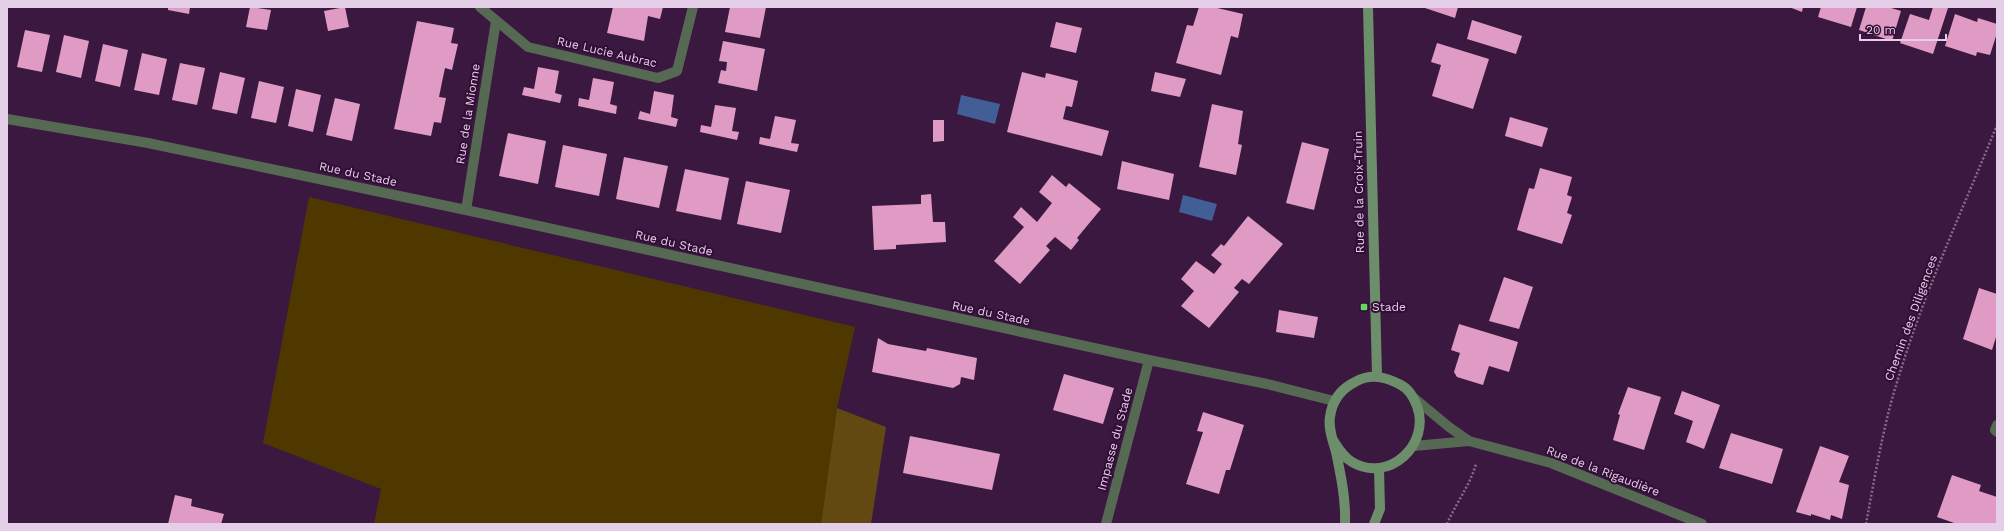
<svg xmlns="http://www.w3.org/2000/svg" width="2004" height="531" font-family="'Work Sans',sans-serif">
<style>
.green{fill:#4f3800}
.forest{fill:#624912}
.water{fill:#425e96}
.building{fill:#df9bc4}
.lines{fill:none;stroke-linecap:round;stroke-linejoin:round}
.path{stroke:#876a8b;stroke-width:2.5;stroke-dasharray:2 2;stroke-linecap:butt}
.minor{stroke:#556953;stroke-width:10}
.tertiary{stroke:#556953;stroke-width:10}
.secondary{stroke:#6c8e6a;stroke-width:10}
.poi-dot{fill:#69d464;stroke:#310e36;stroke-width:1.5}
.labels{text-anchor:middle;stroke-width:4;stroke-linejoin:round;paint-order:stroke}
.street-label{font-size:12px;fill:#e5cee7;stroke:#310e36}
.poi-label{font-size:12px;fill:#e5cee7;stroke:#310e36;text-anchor:start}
</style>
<rect width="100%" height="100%" fill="#3b1840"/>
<!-- green -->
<path class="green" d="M309,197L855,327L837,408L821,524H374L381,489L263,443Z"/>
<!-- forest -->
<path class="forest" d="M837,408L886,427L871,524H821Z"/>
<!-- water -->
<g class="water">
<path d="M961,95L1000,104L995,124L957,114Z"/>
<path d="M1183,195L1217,204L1212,221L1179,212Z"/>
</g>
<!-- building -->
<g class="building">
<path d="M168,7H190L189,14L168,10Z"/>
<path d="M250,7L271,10L267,30L246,27Z"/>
<path d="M345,7L349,27L328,31L324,11Z"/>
<path d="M613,7H663L660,19L648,16L644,41L607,33Z"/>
<path d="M730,7H766L760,38L725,32Z"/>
<path d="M1199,7H1213L1243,14L1238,38L1231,36L1221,75L1176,63L1187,25L1193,26Z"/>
<path d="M1422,7H1458L1455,18Z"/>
<path d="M1789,7H1803L1802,12Z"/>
<path d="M1821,7H1857L1851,27L1818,17Z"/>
<path d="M1866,7H1888L1901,11L1892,41L1859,30Z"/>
<path d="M1933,7L1948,8L1933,54L1900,43L1910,14L1929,20Z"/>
<path d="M1955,14L1977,22L1978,18L1997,24V33L1990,55L1977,52L1976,56L1945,46Z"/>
<path d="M1472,20L1522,36L1516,54L1467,39Z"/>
<path d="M417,21L454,28L451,43L458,44L452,70L445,68L442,82L439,97L446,98L441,123L434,122L431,136L394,129Z"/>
<path d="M1056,22L1082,28L1076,53L1050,47Z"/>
<path d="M25,30L50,35L42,72L17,67Z"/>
<path d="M64,35L89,41L81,78L56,72Z"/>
<path d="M723,41L765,49L757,91L718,83L721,70L726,71L727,62L719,61Z"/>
<path d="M1437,43L1489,59L1473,109L1432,96L1441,65L1431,62Z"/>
<path d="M103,44L128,50L120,87L95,81Z"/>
<path d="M142,53L167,59L159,95L134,90Z"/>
<path d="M180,63L205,68L197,105L172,100Z"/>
<path d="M538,67L559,71L555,93L562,95L560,103L522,95L524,87L534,89Z"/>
<path d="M220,72L245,78L237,114L212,109Z"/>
<path d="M1022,72L1045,78L1046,73L1078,81L1072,107L1066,106L1063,119L1109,131L1102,156L1007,132Z"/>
<path d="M1155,72L1186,79L1180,97L1151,91Z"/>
<path d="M593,78L614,82L610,104L617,106L616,114L578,106L579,98L589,100Z"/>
<path d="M259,81L284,87L276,123L251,118Z"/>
<path d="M296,89L321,95L313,132L288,126Z"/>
<path d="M654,91L674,95L671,117L678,119L676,127L638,119L640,111L650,114Z"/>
<path d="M335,98L360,104L352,141L326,135Z"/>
<path d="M1212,104L1243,111L1238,144L1242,145L1236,175L1199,167Z"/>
<path d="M715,105L736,108L732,131L739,132L737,140L700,132L701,125L711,127Z"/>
<path d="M775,116L796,120L791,143L799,144L797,152L759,144L760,137L770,139Z"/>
<path d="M1510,117L1548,128L1542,147L1505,136Z"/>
<path d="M933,120H944V141L933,142Z"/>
<path d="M508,133L546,141L538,184L499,176Z"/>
<path d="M1302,142L1329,149L1314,210L1286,203Z"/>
<path d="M563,145L607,154L599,196L555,187Z"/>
<path d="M624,157L668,166L659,208L616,199Z"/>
<path d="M1122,161L1174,174L1169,200L1117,189Z"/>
<path d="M1540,168L1572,177L1567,195L1572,197L1567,213L1572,215L1562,244L1517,230L1529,188L1534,189Z"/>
<path d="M685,169L729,178L721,220L676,211Z"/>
<path d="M1052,175L1066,187L1069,183L1101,209L1077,238L1079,240L1071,250L1055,237L1046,246L1050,250L1020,284L994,261L1024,227L1013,217L1021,207L1037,222L1052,203L1039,192Z"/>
<path d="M746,181L790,190L781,233L737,224Z"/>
<path d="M931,194L933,222H945L946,242L896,245V249L874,250L872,206L921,204V195Z"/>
<path d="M1248,216L1283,244L1249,284L1242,279L1234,288L1239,292L1209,328L1181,306L1194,291L1181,279L1196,261L1214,274L1222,264L1211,255L1221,244L1224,246Z"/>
<path d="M1504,277L1533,287L1519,329L1489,321Z"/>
<path d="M1979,288L1997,294V334L1992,350L1963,339Z"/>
<path d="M1279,310L1318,317L1314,338L1276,332Z"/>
<path d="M1459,324L1518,342L1509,372L1489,366L1483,385L1457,377L1454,372L1460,353L1451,350Z"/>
<path d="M878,338L888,344L926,351L927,348L977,358L974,380L961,377L960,384L953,388L872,372Z"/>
<path d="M1064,374L1114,388L1103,424L1053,410Z"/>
<path d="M1628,387L1661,397L1644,450L1613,440L1620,415L1618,414Z"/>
<path d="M1682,391L1720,405L1704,449L1686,442L1693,421L1674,414Z"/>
<path d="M1203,412L1244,425L1230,470H1226L1219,494L1186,484L1203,432L1197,431Z"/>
<path d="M1731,433L1783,449L1772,484L1719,468Z"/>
<path d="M910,436L1000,454L992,490L903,473Z"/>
<path d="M1820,446L1849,456L1839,482L1849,485L1842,519L1831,515L1830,520L1811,514V516L1796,512Z"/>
<path d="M1952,475L1981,485L1979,491L1997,497V524H1957L1937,517Z"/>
<path d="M175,495L192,499L191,506L224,514L221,524H168Z"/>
</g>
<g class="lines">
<!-- path -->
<g class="path">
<path d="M1447,524C1456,503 1470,485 1476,464"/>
<path d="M1866,524C1875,476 1883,426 1898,379C1924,292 1963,209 1997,125"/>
</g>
<!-- minor -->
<g class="minor">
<path d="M480,7L528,47L658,78L677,71L693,7"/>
<path d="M466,210L496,21"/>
<path d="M1414,398L1449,427L1469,441L1551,463L1702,524"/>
<path d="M1997,425L1995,430L1997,432"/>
<path d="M1414,446L1469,441"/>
<path d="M1106,524L1149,360"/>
</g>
<!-- tertiary -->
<path class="tertiary" d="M7,119L148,143L466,210L1149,360L1267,384L1334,401"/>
<!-- secondary -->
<g class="secondary">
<path d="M1368,7L1377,376"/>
<path d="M1333,440C1338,448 1343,457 1352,462C1389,484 1431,444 1417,406C1414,398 1409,389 1401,385C1386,377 1371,373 1355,382C1341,389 1332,401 1330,417C1328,428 1333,441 1336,452C1341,476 1346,500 1345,524"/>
<path d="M1374,524L1380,509L1379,468"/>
</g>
</g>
<!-- markers -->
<rect class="poi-dot" x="1360" y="303" width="8" height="8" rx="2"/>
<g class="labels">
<!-- street labels -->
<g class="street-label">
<text transform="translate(607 52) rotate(13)" y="4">Rue Lucie Aubrac</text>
<text transform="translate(468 114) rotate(-81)" y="4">Rue de la Mionne</text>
<text transform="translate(358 174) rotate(12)" y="4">Rue du Stade</text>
<text transform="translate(1359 192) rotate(-91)" y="4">Rue de la Croix-Truin</text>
<text transform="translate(674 243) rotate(13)" y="4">Rue du Stade</text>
<text transform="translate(991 313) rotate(12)" y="4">Rue du Stade</text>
<text transform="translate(1911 318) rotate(-70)" y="4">Chemin des Diligences</text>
<text transform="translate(1115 439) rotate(-75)" y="4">Impasse du Stade</text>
<text transform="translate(1603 471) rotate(21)" y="4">Rue de la Rigaudière</text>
</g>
<!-- poi labels -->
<g class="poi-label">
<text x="1372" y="311">Stade</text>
</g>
</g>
<!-- border -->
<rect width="2004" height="531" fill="none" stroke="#e5cee7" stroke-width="16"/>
<!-- scale -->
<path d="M1860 34v6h86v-6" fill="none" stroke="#e5cee7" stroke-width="2"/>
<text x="1866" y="34" font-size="12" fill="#e5cee7" stroke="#310e36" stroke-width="3" paint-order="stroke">20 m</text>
</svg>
